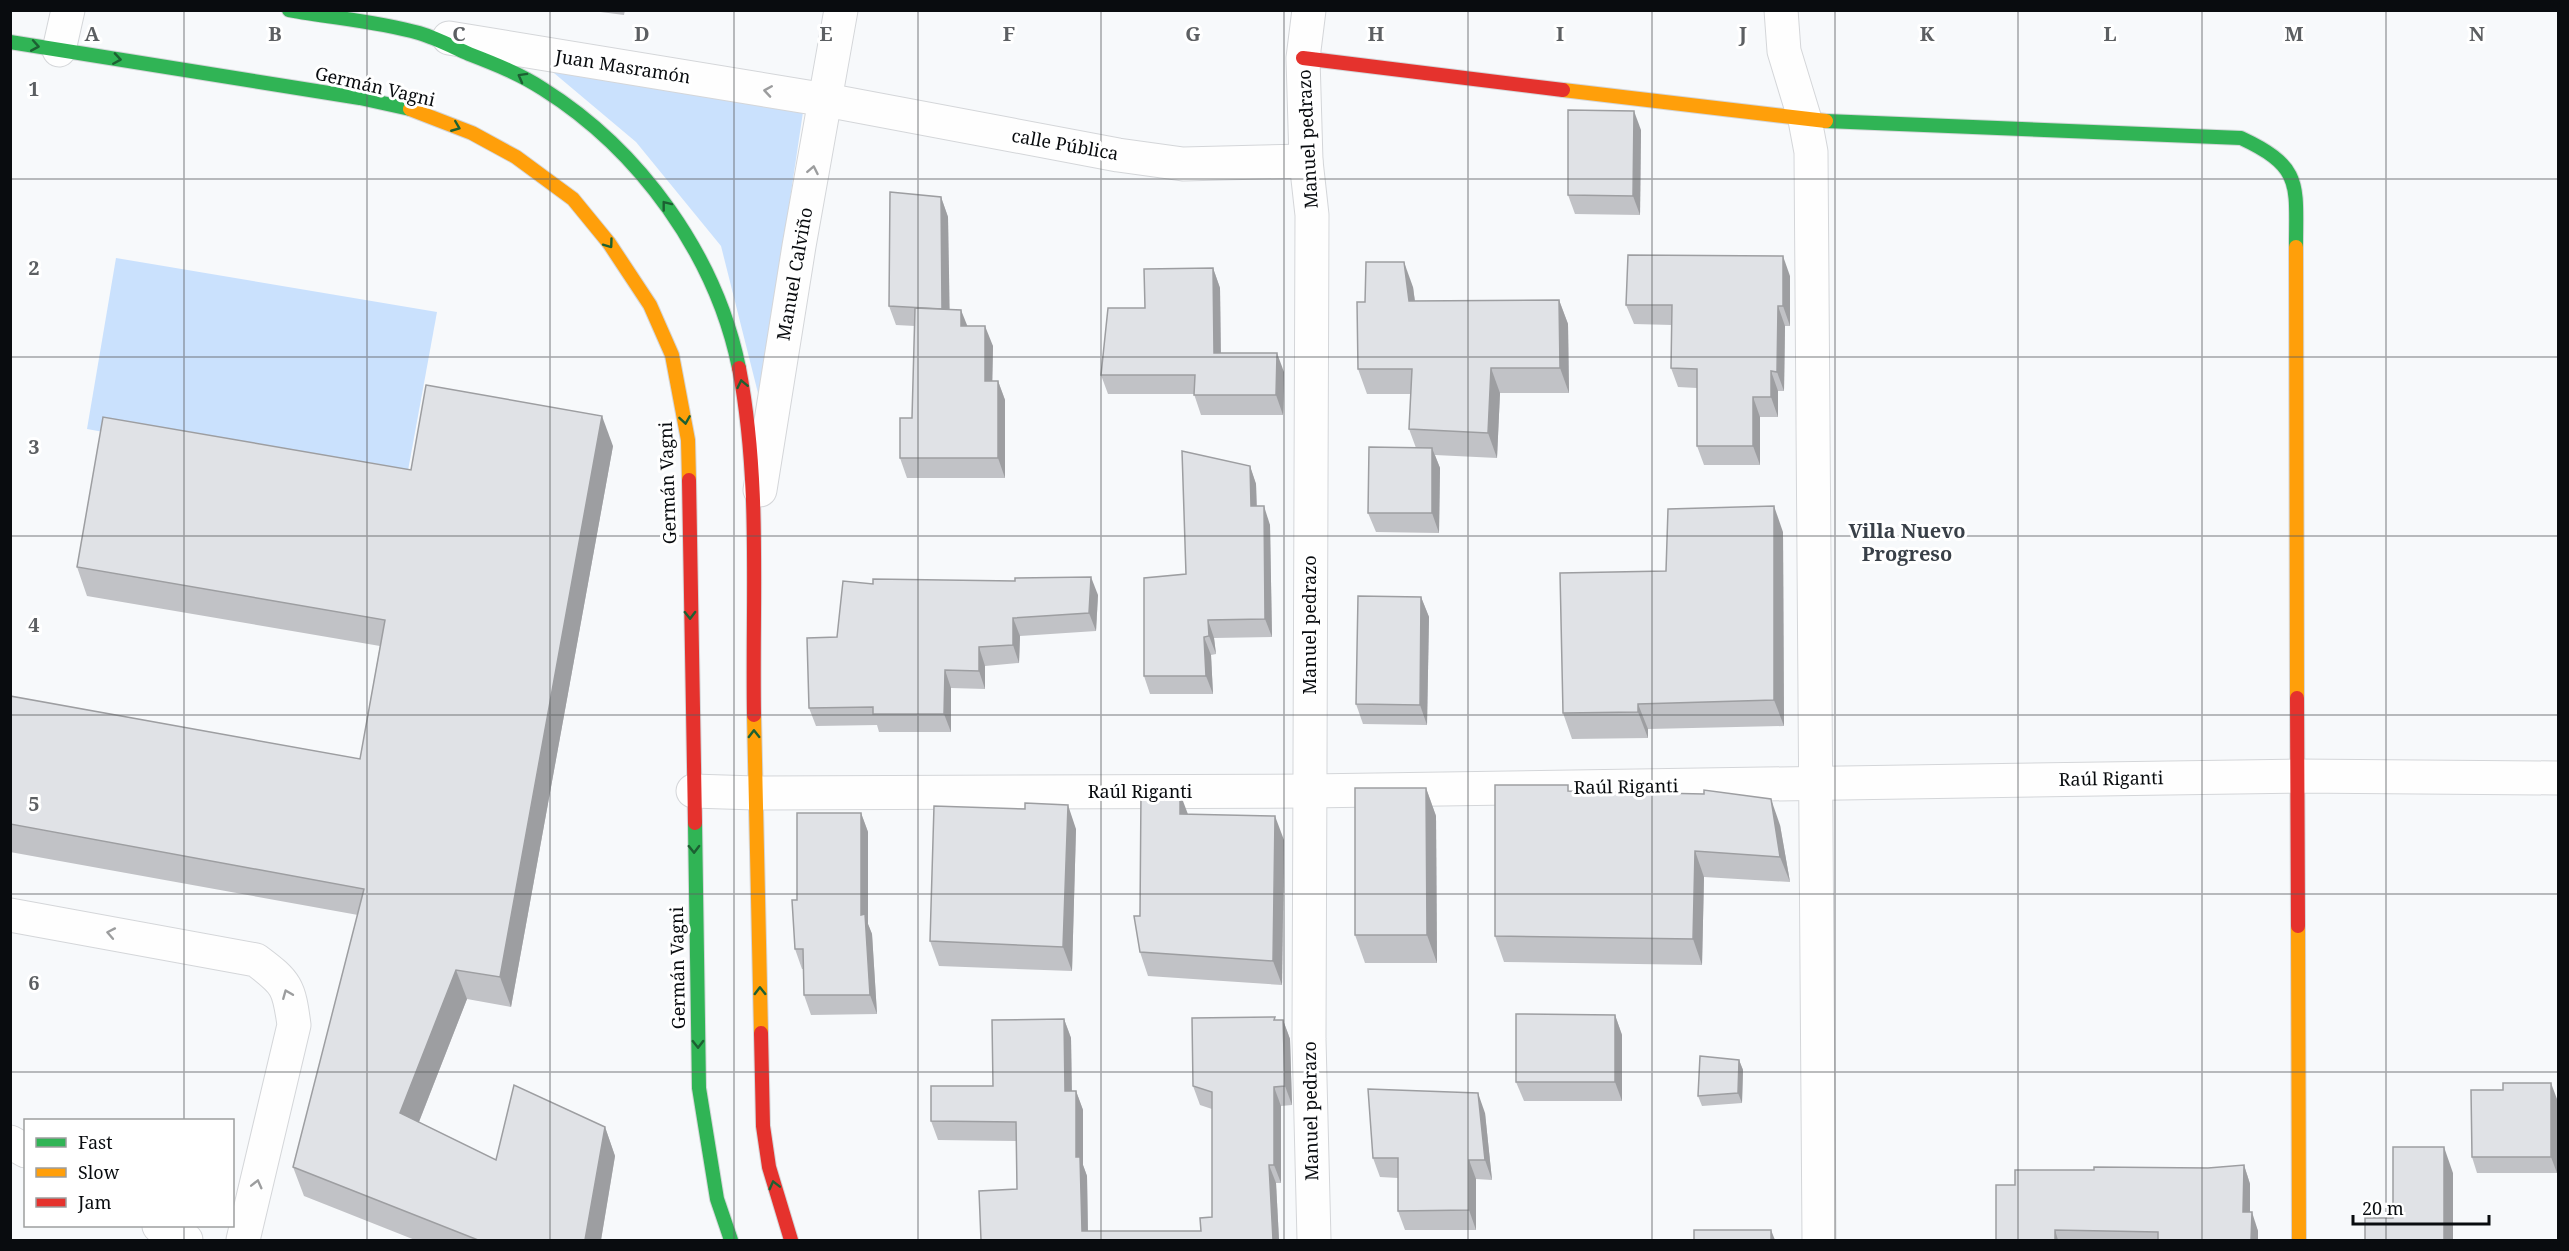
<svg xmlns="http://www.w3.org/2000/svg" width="2569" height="1251" font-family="'Noto Serif',serif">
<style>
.green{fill:#cae1fd}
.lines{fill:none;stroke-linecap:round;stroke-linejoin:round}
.street-casing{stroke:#d4d6d9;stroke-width:35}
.fast-casing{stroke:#d4d6d9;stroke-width:16}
.slow-casing{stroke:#d4d6d9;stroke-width:16}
.jam-casing{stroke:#d4d6d9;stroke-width:16}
.street{stroke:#fefefe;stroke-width:33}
.fast{stroke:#30b455;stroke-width:14}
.slow{stroke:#ff9f0a;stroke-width:14}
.jam{stroke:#e5322d;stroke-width:14}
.wall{fill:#c1c2c6}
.shaded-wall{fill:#9d9ea1}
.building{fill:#e0e2e6;stroke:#9d9ea1;stroke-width:1.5}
.oneway{stroke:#1c6032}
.oneway2{stroke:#9c9d9e}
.grid{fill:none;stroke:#5c5f62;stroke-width:1.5;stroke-opacity:0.55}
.labels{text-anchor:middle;stroke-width:6;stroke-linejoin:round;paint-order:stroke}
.street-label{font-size:18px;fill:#090c0f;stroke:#fff}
.neighbourhood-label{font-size:20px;font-weight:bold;fill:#394048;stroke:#fff}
.grid-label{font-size:20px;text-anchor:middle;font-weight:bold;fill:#5c5f62;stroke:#fff;stroke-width:6;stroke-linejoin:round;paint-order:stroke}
</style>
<rect width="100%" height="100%" fill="#f7f9fb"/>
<!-- green -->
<g class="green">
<path d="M548,68L803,112L760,401L721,246L636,142Z"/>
<path d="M116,258L437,312L405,487L87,429Z"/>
</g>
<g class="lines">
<!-- street casing -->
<g class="street-casing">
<g id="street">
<path d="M1309,10L1303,58L1306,161L1312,215L1309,1039L1314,1240"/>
<path d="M1781,10L1784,51L1805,120L1811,152L1819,1240"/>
<path d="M449,38L826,100L1118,155L1183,164L1306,161"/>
<path d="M59,50L68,10"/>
<path d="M760,490L799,246L841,10"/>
<path d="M693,791L755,793L1309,791L2297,776L2558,778"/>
<path d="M10,915L256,960C287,983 289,987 294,1025L243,1240"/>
<path d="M10,1142L26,1151"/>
<path d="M159,1226L186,1240"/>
</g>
</g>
<!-- fast casing -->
<g class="fast-casing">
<g id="fast">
<path d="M289,10C332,18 377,21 419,33C436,38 453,47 469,54C495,64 520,74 543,89C640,150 716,255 739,368"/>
<path d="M10,42L360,98L410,109"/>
<path d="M1826,121L2241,138C2303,167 2296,184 2296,247"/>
<path d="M695,823L699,1088L717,1199L731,1240"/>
</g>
</g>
<!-- slow casing -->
<g class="slow-casing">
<g id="slow">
<path d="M1563,90L1826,121"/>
<path d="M410,109L472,133L516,157L573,199L609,243L650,305L672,355L688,440L689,480"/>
<path d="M2296,247L2297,698"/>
<path d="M754,715L761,1033"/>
<path d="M2298,926L2299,1240"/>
</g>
</g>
<!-- jam casing -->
<g class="jam-casing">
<g id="jam">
<path d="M1303,58L1563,90"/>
<path d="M739,368C761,482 752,600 754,715"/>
<path d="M689,480L695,823"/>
<path d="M2297,698L2298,926"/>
<path d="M761,1033L763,1126L769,1167L791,1240"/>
</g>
</g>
<!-- street -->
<use href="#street" class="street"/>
<!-- fast -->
<use href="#fast" class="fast"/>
<!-- slow -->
<use href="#slow" class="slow"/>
<!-- jam -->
<use href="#jam" class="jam"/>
</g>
<!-- wall -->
<g class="wall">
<path d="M585,10H625L624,15Z"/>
<path d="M1641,130L1640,215L1575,214L1568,195Z"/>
<path d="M941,197L948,217L949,310L967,326L993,346L992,381H998L1005,400V478H907L900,458L912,418L915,326L896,325L889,306Z"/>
<path d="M1213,268L1220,288L1221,353L1284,372L1283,415H1201L1194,394H1108L1101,375L1145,308Z"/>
<path d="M1790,276V326H1785L1784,391H1778V417H1760V465H1704L1697,446V388L1678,387L1671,368L1672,325L1634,324L1626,305Z"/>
<path d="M1413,287L1415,301L1559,300L1568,324L1569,393H1500L1497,458L1435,455L1440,468L1439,533L1376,532L1368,513L1416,448L1409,429L1411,394H1367L1358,369L1365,302Z"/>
<path d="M613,446L511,1007L467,999L419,1122L496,1160L605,1127L615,1156L601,1240H415L304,1196L293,1167L358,915L10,852V696L360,759L380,646L87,596L77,567L411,470Z"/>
<path d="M1250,466L1256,484L1257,506L1270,525L1272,637L1214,638L1216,654L1211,655L1213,694H1150L1144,676L1186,574Z"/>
<path d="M1783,532L1784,726L1648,729V738L1572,739L1563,713L1666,571Z"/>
<path d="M873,584L1098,595L1096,631L1020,636L1019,663L985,666V689L951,688V732H879L877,725L816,726L809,708L837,637Z"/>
<path d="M1421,597L1429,617L1427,725L1363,724L1356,704Z"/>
<path d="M1426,788L1436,816L1437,963H1365L1355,935Z"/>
<path d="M1570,791L1780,825L1790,882L1704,877L1702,965L1504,962L1495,936Z"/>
<path d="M861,813L868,832V924L872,934L877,1014L811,1015L804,995L803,969H802L795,949L797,900Z"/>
<path d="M1188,814L1284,840L1282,985L1148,976L1140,952V916Z"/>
<path d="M1076,829L1072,971L939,966L930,941Z"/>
<path d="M1615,1015L1622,1035V1101H1524L1516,1082Z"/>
<path d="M1064,1019L1071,1038L1072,1091H1076L1083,1110V1165L1087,1176L1088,1231H1201L1212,1217V1109L1200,1105L1193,1086L1276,1020H1283L1290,1039L1292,1105L1281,1106V1183H1276L1279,1240H981L1017,1189L1016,1141L938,1140L931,1121L993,1086Z"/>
<path d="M1739,1060L1743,1070L1742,1103L1702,1106L1698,1096Z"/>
<path d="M2503,1090L2557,1099V1173H2477L2472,1157Z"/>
<path d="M1485,1113L1492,1180L1476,1179V1230H1405L1398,1211V1178L1380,1177L1373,1158Z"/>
<path d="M2244,1165L2250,1184V1212L2258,1231V1240H1996L2015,1185L2094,1170L2208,1168Z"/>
</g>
<!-- shaded-wall -->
<g class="shaded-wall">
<path d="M1634,111L1641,130L1640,215L1633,196Z"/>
<path d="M941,197L948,217L950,329L942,309Z"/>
<path d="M1783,256L1790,276V326L1783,306Z"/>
<path d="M1404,262L1413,287L1418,326L1409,301Z"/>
<path d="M1213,268L1220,288L1221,372L1214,353Z"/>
<path d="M1559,300L1568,324L1569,393L1560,368Z"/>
<path d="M1778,306L1785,326L1784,391L1777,372Z"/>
<path d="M961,310L969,330L961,326Z"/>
<path d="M985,326L993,346L992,400L985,381Z"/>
<path d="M1277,353L1284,372L1283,415L1276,395Z"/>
<path d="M1491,368L1500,393L1497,458L1488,433Z"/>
<path d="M1771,371L1778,391V417L1771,397Z"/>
<path d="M998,381L1005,400V478L998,458Z"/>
<path d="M1753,397L1760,417V465L1753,446Z"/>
<path d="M602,416L613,446L511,1007L500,977Z"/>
<path d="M1432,448L1440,468L1439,533L1432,513Z"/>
<path d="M1250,466L1256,484L1257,525L1251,506Z"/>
<path d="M1264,506L1270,525L1272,637L1265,619Z"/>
<path d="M1774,506L1783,532L1784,726L1774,700Z"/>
<path d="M1091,577L1098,595L1096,631L1089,613Z"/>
<path d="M1421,597L1429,617L1427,725L1420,705Z"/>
<path d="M1013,618L1020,636L1019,663L1013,645Z"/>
<path d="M1208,620L1214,638L1216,654L1209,636Z"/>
<path d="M1204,637L1211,655L1213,694L1206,676Z"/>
<path d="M979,647L985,666V689L979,671Z"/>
<path d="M945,670L951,688V732L944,714Z"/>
<path d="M1638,704L1648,729V738L1638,712Z"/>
<path d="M1426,788L1436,816L1437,963L1427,935Z"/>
<path d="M1180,793L1189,817L1180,814Z"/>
<path d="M1771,799L1780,825L1790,882L1780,857Z"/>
<path d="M1068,805L1076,829L1072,971L1063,947Z"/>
<path d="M861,813L868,832V924L872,934L877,1014L870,995L861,915Z"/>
<path d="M1275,816L1284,840L1282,985L1273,961Z"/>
<path d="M1695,851L1704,877L1702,965L1693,939Z"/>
<path d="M456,970L467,999L411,1142L400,1113Z"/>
<path d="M1615,1015L1622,1035V1101L1615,1082Z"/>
<path d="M1064,1019L1071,1038L1072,1110L1065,1091Z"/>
<path d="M1283,1020L1290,1039L1292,1105L1285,1086Z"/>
<path d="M1739,1060L1743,1070L1742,1103L1738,1093Z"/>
<path d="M2551,1083L2557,1099V1173L2551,1157Z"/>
<path d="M1274,1087L1281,1106V1183L1274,1165Z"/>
<path d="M1076,1091L1083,1110V1165L1087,1176L1088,1240L1082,1231L1076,1157Z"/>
<path d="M1478,1093L1485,1113L1492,1180L1485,1160Z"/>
<path d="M605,1127L615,1156L601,1240H585Z"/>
<path d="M2444,1147L2453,1173V1240H2444Z"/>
<path d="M1469,1160L1476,1179V1230L1469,1210Z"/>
<path d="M1269,1165L1276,1183L1279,1240H1273Z"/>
<path d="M2244,1165L2250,1184V1231L2243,1212Z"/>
<path d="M2252,1212L2258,1231V1240H2251Z"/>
<path d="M1771,1230L1775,1240H1771Z"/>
<path d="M2055,1230L2058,1240H2055Z"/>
</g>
<!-- building -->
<g class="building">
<path d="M1568,110L1634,111L1633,196L1568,195Z"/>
<path d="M890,192L941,197L942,309L889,306Z"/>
<path d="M1628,255L1783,256V306H1778L1777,372L1771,371V397H1753V446H1697V369L1671,368L1672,305H1626Z"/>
<path d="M1366,262H1404L1409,301L1559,300L1560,368H1491L1488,433L1409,429L1412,369H1358L1357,302H1365Z"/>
<path d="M1213,268L1214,353H1277L1276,395H1194L1195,375H1101L1108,308H1145L1144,269Z"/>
<path d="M915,308L961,310V326H985V381H998V458H900V418H912Z"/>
<path d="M426,385L602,416L500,977L456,970L400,1113L496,1160L514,1085L605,1127L585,1240H478L293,1167L364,889L10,824V696L360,759L385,620L77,567L103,417L411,470Z"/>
<path d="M1369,447L1432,448V513H1368Z"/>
<path d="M1182,451L1250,466L1251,506H1264L1265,619L1208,620L1209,636L1204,637L1206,676H1144V578L1186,574Z"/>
<path d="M1774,506V700L1638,704V712L1563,713L1560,573L1666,571L1668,509Z"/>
<path d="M1091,577L1089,613L1013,618V645L979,647V671L945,670L944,714H873V707L809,708L807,638L837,637L843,581L873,584V579L1015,581V578Z"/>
<path d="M1358,596L1421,597L1420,705L1356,704Z"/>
<path d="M1495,785H1568V791L1704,794V790L1771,799L1780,857L1695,851L1693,939L1495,936Z"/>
<path d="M1355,788H1426L1427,935H1355Z"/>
<path d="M1141,792L1180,793V814L1275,816L1273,961L1140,952L1134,916H1140Z"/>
<path d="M1025,803L1068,805L1063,947L930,941L934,806L1025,809Z"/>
<path d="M797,813H861V915L865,914L870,995H804L803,949H795L792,900H797Z"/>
<path d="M1516,1014L1615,1015V1082H1516Z"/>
<path d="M1275,1017L1274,1020H1283L1285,1086L1274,1087V1165H1269L1273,1240H981L979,1191L1017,1189L1016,1122L931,1121V1086H993L992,1020L1064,1019L1065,1091H1076V1157H1080L1082,1231H1201L1200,1218L1212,1217V1092L1193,1086L1192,1018Z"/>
<path d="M1700,1056L1739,1060L1738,1093L1698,1096Z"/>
<path d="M2503,1083H2551V1157H2472L2471,1090H2503Z"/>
<path d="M1368,1089L1478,1093L1485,1160H1469V1210L1398,1211V1158H1373Z"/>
<path d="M2393,1147H2444V1240H2365V1218H2393Z"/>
<path d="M2244,1165L2243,1212H2252L2251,1240H2158V1232L2055,1230V1240H1996V1185H2015V1170H2094V1167L2208,1168Z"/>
<rect x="1694" y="1230" width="77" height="10"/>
</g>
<!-- one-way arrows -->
<defs><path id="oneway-chevron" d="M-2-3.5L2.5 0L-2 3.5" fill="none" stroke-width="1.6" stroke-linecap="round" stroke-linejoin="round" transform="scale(1.5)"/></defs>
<g class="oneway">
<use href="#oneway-chevron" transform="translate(35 46) rotate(10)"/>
<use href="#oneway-chevron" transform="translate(117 59) rotate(9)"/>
<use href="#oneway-chevron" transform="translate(522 77) rotate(-151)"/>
<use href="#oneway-chevron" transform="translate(456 127) rotate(22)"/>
<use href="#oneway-chevron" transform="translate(666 205) rotate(-128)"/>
<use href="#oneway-chevron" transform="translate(609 244) rotate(54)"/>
<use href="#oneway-chevron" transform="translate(742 384) rotate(-102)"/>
<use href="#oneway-chevron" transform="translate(685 420) rotate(81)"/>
<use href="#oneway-chevron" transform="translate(690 615) rotate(89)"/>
<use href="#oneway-chevron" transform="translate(754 734) rotate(-91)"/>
<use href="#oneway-chevron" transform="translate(694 849) rotate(89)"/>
<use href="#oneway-chevron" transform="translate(760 991) rotate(-91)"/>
<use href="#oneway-chevron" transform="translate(698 1044) rotate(89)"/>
<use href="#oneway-chevron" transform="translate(774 1185) rotate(-104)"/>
</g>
<g class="oneway2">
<use href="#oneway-chevron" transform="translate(768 91) rotate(-171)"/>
<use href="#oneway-chevron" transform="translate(813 170) rotate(-79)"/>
<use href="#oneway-chevron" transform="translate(111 933) rotate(-169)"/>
<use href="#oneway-chevron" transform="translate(287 994) rotate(-112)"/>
<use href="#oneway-chevron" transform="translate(257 1184) rotate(-76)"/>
</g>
<!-- grid -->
<path class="grid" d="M184,10V1120M367,10V1240M550,10V1240M734,10V1240M918,10V1240M1101,10V1240M1284,10V1240M1468,10V1240M1652,10V1240M1835,10V1240M2018,10V1240M2202,10V1240M2386,10V1240M10,179H2558M10,357H2558M10,536H2558M10,715H2558M10,894H2558M10,1072H2558M184,1226V1240"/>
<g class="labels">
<!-- street labels -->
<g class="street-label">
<text transform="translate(623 67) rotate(9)" y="6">Juan Masramón</text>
<text transform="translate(375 87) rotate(13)" y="6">Germán Vagni</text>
<text transform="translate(1308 139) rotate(-93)" y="6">Manuel pedrazo</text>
<text transform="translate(1065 145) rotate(10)" y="6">calle Pública</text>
<text transform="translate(795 274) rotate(-80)" y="6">Manuel Calviño</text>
<text transform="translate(668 483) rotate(-92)" y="6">Germán Vagni</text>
<text transform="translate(1310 625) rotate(-90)" y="6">Manuel pedrazo</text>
<text transform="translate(2111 779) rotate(-1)" y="6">Raúl Riganti</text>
<text transform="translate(1626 787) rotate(-1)" y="6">Raúl Riganti</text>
<text x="1140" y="798">Raúl Riganti</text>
<text transform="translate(678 968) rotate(-91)" y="6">Germán Vagni</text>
<text transform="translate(1311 1111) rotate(-91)" y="6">Manuel pedrazo</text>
</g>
<!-- neighbourhood labels -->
<g class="neighbourhood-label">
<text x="1907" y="538">Villa Nuevo<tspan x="1907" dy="23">Progreso</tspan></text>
</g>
</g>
<g class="grid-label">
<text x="92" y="41">A</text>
<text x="275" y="41">B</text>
<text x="459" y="41">C</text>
<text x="642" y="41">D</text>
<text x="826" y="41">E</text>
<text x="1009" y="41">F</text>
<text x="1193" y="41">G</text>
<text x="1376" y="41">H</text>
<text x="1560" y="41">I</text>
<text x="1743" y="41">J</text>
<text x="1927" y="41">K</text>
<text x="2110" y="41">L</text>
<text x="2294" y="41">M</text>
<text x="2477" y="41">N</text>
<text x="34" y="96">1</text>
<text x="34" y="275">2</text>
<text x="34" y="454">3</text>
<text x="34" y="632">4</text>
<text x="34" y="811">5</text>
<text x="34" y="990">6</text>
</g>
<!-- border -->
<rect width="2569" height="1251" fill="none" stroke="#090c0f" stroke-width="24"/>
<!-- legend -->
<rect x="24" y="1119" width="210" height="108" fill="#ffffff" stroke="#9d9e9f" stroke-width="1.5"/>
<rect x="36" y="1138" width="30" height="9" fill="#30b455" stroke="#9d9e9f" stroke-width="1.5"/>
<text x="78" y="1149" font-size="18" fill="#090c0f">Fast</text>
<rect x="36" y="1168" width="30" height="9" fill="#ff9f0a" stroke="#9d9e9f" stroke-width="1.5"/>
<text x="78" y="1179" font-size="18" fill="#090c0f">Slow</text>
<rect x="36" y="1198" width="30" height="9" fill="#e5322d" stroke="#9d9e9f" stroke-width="1.5"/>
<text x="78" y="1209" font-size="18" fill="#090c0f">Jam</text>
<!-- scale -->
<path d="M2353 1215v9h136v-9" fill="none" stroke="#090c0f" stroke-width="3"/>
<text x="2362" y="1215" font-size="18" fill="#090c0f" stroke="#ffffff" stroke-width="4.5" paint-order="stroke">20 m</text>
</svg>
